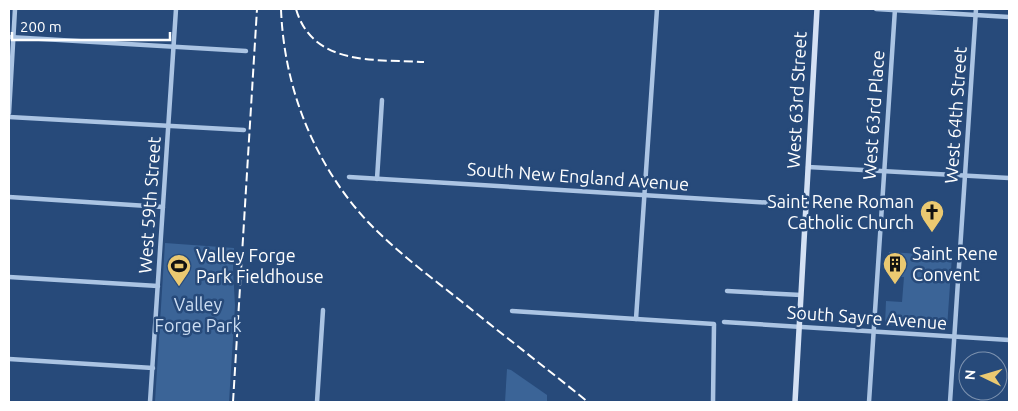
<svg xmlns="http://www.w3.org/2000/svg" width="1018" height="411" font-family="Ubuntu,sans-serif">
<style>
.green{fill:#3b6497}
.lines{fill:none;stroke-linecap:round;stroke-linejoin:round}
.street{stroke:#abc4e3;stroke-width:4.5}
.secondary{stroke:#d4e1f4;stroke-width:5.5}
.rail{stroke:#fff;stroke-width:2;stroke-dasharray:9 4;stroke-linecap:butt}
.labels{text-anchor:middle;stroke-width:5;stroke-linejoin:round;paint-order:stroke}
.street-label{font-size:18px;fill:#fff;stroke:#274a7a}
.poi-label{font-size:18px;fill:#fff;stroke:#274a7a;text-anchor:start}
.park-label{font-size:18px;fill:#cddef3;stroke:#274a7a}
</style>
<rect width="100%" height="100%" fill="#274a7a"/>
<!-- green -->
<g class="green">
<path d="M165,243L234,248L233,269L235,306L229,402H155Z"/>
<path d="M889,252L952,256L947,328L885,325L886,301L902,302L904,277L888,276Z"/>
<path d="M507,369L511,370L547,395V402H505Z"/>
</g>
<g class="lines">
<!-- street -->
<g class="street">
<path d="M876,9L1009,17"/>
<path d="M9,37L246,51"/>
<path d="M9,113L15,9"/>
<path d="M9,117L244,130"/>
<path d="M808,167L1009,178"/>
<path d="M349,177L806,205"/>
<path d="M377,179L382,100"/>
<path d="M9,197L163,207"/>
<path d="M9,277L158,286"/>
<path d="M727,291L801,295"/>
<path d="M512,311L714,324L713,402"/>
<path d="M636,319L657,9"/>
<path d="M724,322L1009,340"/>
<path d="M9,359L153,368"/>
<path d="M150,402L176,9"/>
<path d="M317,402L323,310"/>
<path d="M869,402L895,9"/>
<path d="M950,402L976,9"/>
</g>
<!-- secondary -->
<path class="secondary" d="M795,402L817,9"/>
<!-- rail -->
<g class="rail">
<path d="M281,9C284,88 314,164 368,222C396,251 429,276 461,301C503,335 546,368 588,402"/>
<path d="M296,9C313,67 376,59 424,62"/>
<path d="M233,402L257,9"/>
</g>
</g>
<!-- icons -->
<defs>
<g id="church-pin" transform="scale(1.25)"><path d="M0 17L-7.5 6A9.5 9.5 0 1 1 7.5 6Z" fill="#ebc971" stroke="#274a7a"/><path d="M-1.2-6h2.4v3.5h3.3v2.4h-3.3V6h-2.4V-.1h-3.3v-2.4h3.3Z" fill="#111"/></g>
<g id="building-pin" transform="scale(1.25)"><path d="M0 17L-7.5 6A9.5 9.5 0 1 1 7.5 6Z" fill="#ebc971" stroke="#274a7a"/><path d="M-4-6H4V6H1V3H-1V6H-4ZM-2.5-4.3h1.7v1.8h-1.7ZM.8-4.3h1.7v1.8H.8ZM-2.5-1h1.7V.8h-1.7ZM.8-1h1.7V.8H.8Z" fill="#111"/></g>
<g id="stadium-pin" transform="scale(1.25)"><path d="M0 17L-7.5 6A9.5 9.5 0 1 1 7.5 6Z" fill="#ebc971" stroke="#274a7a"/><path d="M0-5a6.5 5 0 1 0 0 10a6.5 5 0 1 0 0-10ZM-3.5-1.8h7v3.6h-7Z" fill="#111"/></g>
</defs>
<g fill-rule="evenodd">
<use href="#church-pin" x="932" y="212"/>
<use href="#building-pin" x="895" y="264"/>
<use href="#stadium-pin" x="179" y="266"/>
</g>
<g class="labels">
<!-- street labels -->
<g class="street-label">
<text transform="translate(797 100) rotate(-87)" y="6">West 63rd Street</text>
<text transform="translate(874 115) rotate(-86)" y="6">West 63rd Place</text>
<text transform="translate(956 115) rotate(-86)" y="6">West 64th Street</text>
<text transform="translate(578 177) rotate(4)" y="6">South New England Avenue</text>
<text transform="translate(150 205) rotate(-86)" y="6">West 59th Street</text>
<text transform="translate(867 318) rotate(4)" y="6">South Sayre Avenue</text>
</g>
<!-- poi labels -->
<g class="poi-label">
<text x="914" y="208" text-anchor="end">Saint Rene Roman<tspan x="914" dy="21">Catholic Church</tspan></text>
<text x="912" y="260">Saint Rene<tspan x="912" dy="21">Convent</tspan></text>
<text x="196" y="262">Valley Forge<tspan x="196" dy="21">Park Fieldhouse</tspan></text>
</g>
<!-- park labels -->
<g class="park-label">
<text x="198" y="311">Valley<tspan x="198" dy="21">Forge Park</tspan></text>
</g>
</g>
<!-- border -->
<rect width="1018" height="411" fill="none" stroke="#ffffff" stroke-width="20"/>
<!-- north arrow -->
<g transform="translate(983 376) rotate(275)"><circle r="24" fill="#274a7a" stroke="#7d92af"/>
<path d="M0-4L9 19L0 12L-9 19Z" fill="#ebc971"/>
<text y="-8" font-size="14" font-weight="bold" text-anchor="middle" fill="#ffffff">N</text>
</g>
<!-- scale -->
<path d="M12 32v8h158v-8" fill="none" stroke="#ffffff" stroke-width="2.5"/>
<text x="20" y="32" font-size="15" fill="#ffffff" stroke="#274a7a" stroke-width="4" paint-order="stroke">200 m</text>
</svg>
